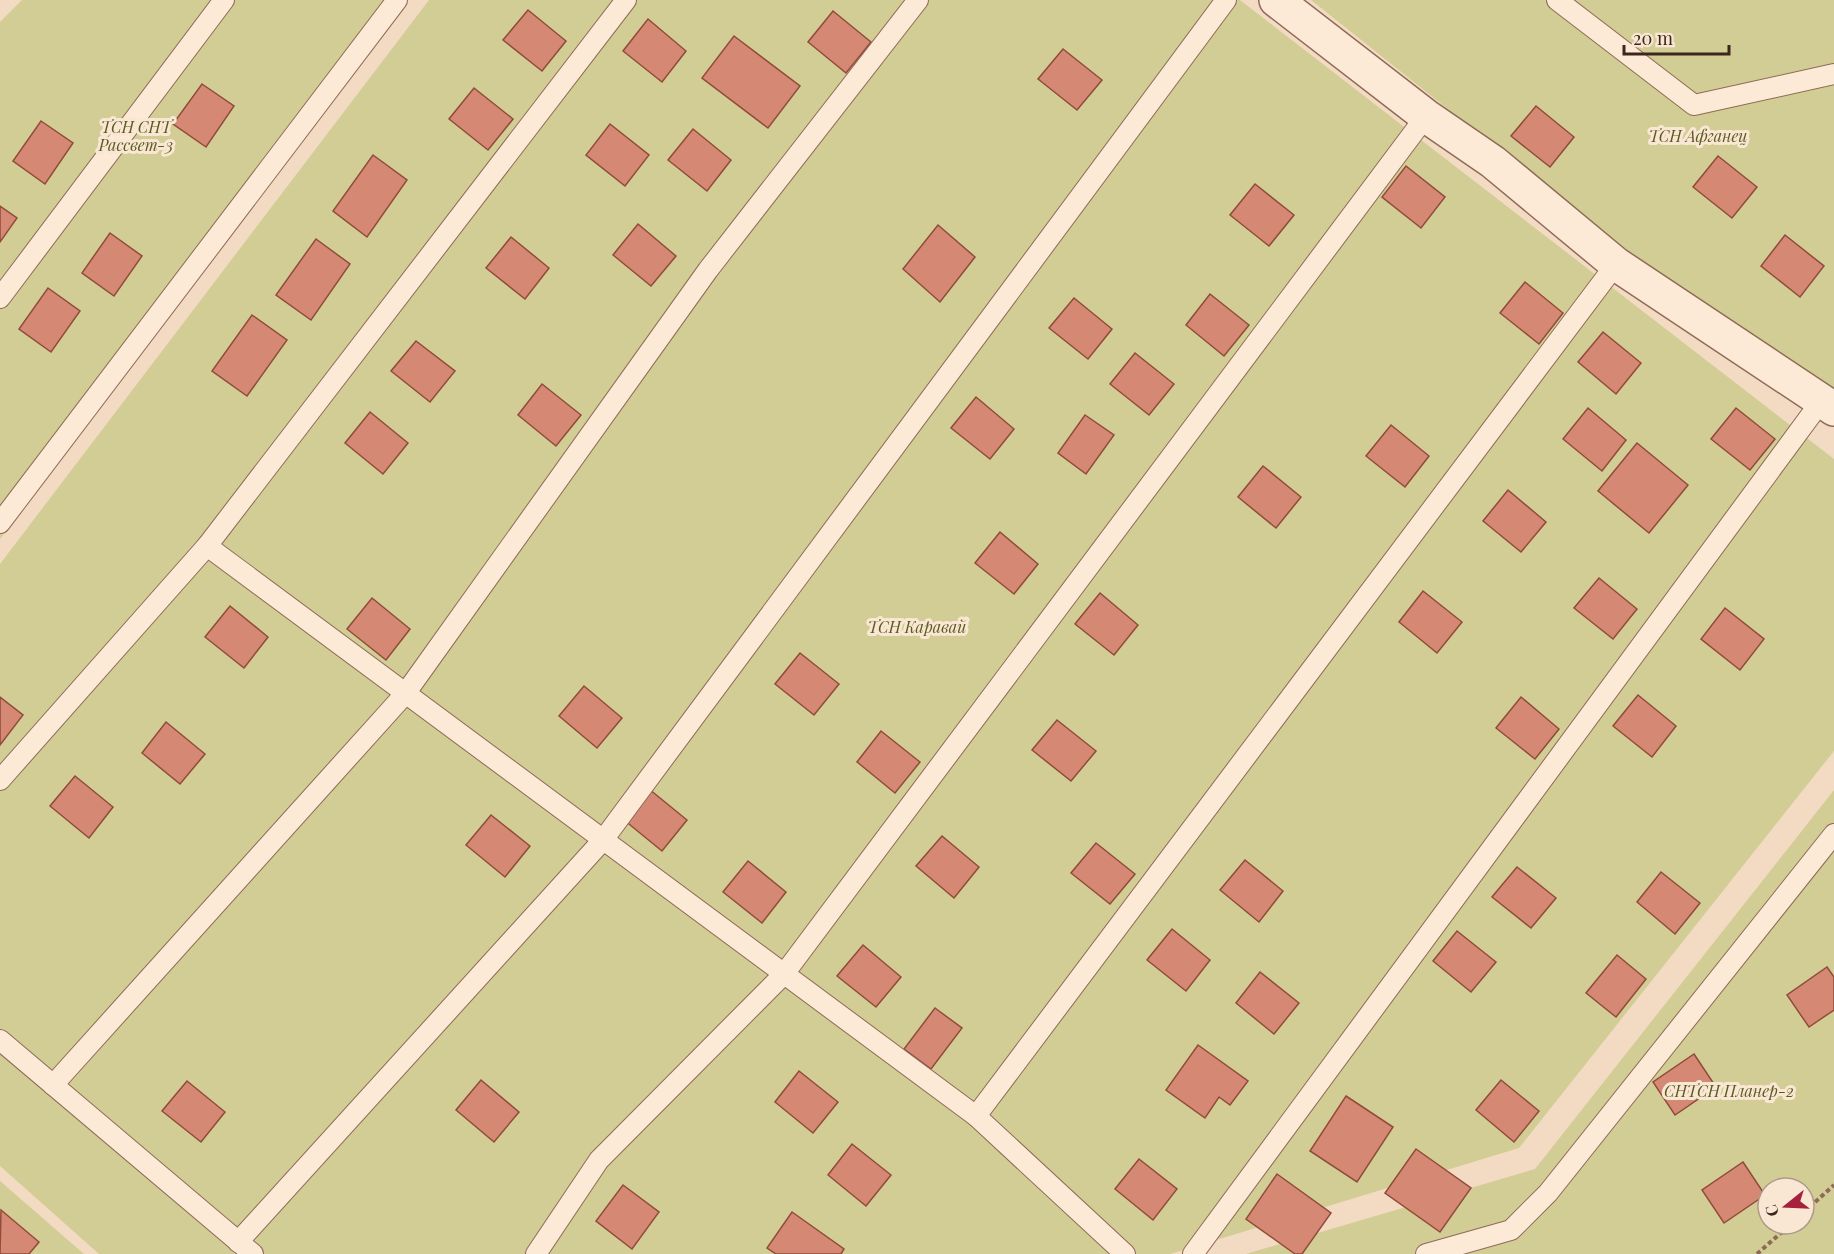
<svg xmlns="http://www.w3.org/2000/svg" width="1834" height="1254" font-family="'Playfair Display',serif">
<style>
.green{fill:#d2cd95;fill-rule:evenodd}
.building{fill:#d58974;stroke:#914b3a;stroke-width:1.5}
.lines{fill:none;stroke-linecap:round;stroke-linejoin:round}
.service-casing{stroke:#8f6a57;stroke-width:22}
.minor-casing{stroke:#8f6a57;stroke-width:36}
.path{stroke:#8f6a57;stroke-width:4;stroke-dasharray:4.5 3;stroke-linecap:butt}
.service{stroke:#fcead7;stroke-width:20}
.minor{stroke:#fcead7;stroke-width:33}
.labels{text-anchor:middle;stroke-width:6;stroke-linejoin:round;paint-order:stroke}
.park-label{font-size:16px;font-style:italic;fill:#595c21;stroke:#f9e7d3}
</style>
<rect width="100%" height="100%" fill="#f3dbc3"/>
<!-- green -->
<g class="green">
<path d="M22,0H408L0,539V22Z"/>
<path d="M429,0H1240L1834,459V751L1519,1148L1170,1254H99L0,1166V564Z"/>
<path d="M1311,0H1834V417Z"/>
<path d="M1834,790V1254H1246L1535,1169ZM1768,1188H1804V1224H1768Z"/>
<path d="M0,1181L84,1254H0Z"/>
</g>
<!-- building -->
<g class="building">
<path d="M528,10L566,41L542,71L503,40Z"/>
<path d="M833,11L871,42L846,73L808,42Z"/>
<path d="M648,19L686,51L662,82L623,51Z"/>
<path d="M734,36L800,86L768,128L702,78Z"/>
<path d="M1063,49L1102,80L1077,110L1038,79Z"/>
<path d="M202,84L234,106L206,147L173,124Z"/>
<path d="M474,88L513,119L488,150L449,119Z"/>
<path d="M1536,106L1574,137L1550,167L1511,136Z"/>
<path d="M41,121L73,143L45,184L13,161Z"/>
<path d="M610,124L649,155L625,186L586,155Z"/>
<path d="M693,129L731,160L707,191L668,160Z"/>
<path d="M373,155L407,180L367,237L333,211Z"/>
<path d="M1718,156L1757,187L1732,218L1693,187Z"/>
<path d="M1406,166L1445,197L1421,228L1382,197Z"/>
<path d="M1255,184L1294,215L1269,246L1230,215Z"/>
<path d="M0,206L17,218L0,242Z"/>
<path d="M638,224L676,256L651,286L613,255Z"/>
<path d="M938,225L975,257L940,302L903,269Z"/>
<path d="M110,233L142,256L114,296L82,273Z"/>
<path d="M1785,235L1824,266L1800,297L1761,266Z"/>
<path d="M511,237L549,268L525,299L486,268Z"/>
<path d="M316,239L350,264L311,320L276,295Z"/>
<path d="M1525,282L1563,313L1539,344L1500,313Z"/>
<path d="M48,288L80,311L51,352L19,329Z"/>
<path d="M1210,294L1249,325L1224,356L1186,325Z"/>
<path d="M1074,298L1112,329L1088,359L1049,328Z"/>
<path d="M252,315L287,340L247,396L212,371Z"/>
<path d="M1603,332L1641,363L1616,394L1578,362Z"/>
<path d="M416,341L455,371L430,402L391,371Z"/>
<path d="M1135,353L1174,384L1149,415L1110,384Z"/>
<path d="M542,384L581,415L556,446L518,415Z"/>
<path d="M976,397L1014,429L990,459L951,428Z"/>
<path d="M1588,408L1626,440L1602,471L1563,439Z"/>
<path d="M1736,408L1775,439L1750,470L1711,439Z"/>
<path d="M370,412L408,443L383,474L345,443Z"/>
<path d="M1085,415L1114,435L1086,474L1058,453Z"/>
<path d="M1391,425L1429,456L1405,487L1366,456Z"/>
<path d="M1637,443L1688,485L1649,533L1598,491Z"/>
<path d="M1263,466L1301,497L1276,528L1238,497Z"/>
<path d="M1508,490L1546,522L1521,552L1483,521Z"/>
<path d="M1000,532L1038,564L1014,594L975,563Z"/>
<path d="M1599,578L1637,609L1613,639L1574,608Z"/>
<path d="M1423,591L1462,622L1437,653L1399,622Z"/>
<path d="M1100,593L1138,625L1114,655L1075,624Z"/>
<path d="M372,598L410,629L386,660L347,629Z"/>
<path d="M230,606L268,637L244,668L205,637Z"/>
<path d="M1725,608L1764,639L1740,670L1701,639Z"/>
<path d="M800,653L839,684L814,715L775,684Z"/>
<path d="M584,686L622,718L597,748L559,716Z"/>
<path d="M1638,695L1676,726L1652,757L1613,726Z"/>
<path d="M0,697L23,715L0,745Z"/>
<path d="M1521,697L1559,729L1535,759L1496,728Z"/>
<path d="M1057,720L1096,751L1071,781L1032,750Z"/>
<path d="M166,722L205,754L180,784L142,753Z"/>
<path d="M881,731L920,762L895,793L857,762Z"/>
<path d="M75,776L113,807L89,838L50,806Z"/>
<path d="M649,789L687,820L662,851L624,820Z"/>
<path d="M491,815L530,846L505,877L466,845Z"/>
<path d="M942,836L979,867L954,898L916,866Z"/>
<path d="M1096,843L1135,874L1110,904L1071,873Z"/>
<path d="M1245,860L1283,891L1259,922L1220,890Z"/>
<path d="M748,861L786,892L762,923L723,892Z"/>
<path d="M1517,867L1556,898L1531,928L1492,897Z"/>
<path d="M1661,872L1700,903L1675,934L1637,902Z"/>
<path d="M1172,929L1210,960L1186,991L1147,960Z"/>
<path d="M1457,931L1496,962L1471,992L1433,961Z"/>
<path d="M863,945L901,977L876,1007L837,976Z"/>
<path d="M1617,955L1646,979L1616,1017L1586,993Z"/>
<path d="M1827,967L1834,977V1010L1809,1027L1787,995Z"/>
<path d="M1260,972L1299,1003L1274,1034L1236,1003Z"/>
<path d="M935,1008L962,1028L931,1069L904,1049Z"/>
<path d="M1198,1045L1248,1081L1230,1105L1219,1097L1205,1118L1166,1090Z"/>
<path d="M1694,1054L1716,1087L1675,1115L1653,1082Z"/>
<path d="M799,1071L838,1102L813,1133L775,1102Z"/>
<path d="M481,1080L519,1112L494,1142L456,1110Z"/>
<path d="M1501,1080L1539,1111L1514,1142L1476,1110Z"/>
<path d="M187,1081L225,1112L201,1142L162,1111Z"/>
<path d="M1346,1096L1393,1127L1357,1182L1310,1151Z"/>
<path d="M852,1144L891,1175L866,1206L828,1175Z"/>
<path d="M1416,1149L1471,1188L1440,1232L1385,1193Z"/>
<path d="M1139,1159L1177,1189L1153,1220L1115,1189Z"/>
<path d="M1743,1162L1765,1195L1724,1223L1702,1190Z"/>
<path d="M1277,1174L1331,1213L1302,1254H1295L1246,1219Z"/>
<path d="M623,1185L659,1212L632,1249L596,1221Z"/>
<path d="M1,1210L39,1242L29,1254H0Z"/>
<path d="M792,1212L844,1249L841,1254H776L767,1248Z"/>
</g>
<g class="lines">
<!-- service casing -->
<g class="service-casing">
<g id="service">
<path d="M626,0L207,546L976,1116L1125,1254"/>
<path d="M1557,0L1694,105L1834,74"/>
<path d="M0,298L224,0"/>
<path d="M0,523L397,0"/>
<path d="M0,780L207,546"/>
<path d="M0,1040L253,1254"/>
<path d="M53,1085L405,694L708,270L918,0"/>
<path d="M976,1116L1616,264"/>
<path d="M238,1242L603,840L1226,0"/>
<path d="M536,1254L599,1160L784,974L1426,116"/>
<path d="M1193,1254L1822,400"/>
<path d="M1426,1254L1511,1230L1548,1193L1834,834"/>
</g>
</g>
<!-- minor casing -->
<g class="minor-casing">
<path id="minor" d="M1276,0L1426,116L1493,162L1616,264L1834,409"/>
</g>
<!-- path -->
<g class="path">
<path d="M1804,1212L1834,1185"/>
<path d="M1757,1254L1791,1224"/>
</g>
<!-- service -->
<use href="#service" class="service"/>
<!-- minor -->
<use href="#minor" class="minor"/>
</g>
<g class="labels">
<!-- park labels -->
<g class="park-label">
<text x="136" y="133">ТСН СНТ<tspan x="136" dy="18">Рассвет-3</tspan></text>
<text x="1698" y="142">ТСН Афганец</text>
<text x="917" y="633">ТСН Каравай</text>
<text x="1729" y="1097">СНТСН Планер-2</text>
</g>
</g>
<!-- north arrow -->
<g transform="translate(1786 1206) rotate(252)"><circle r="28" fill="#f9e7d3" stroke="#ae9a8a" stroke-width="1.5"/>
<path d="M0-4.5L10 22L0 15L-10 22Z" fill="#a5213c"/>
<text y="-9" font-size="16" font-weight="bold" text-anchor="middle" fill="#3d261d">С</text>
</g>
<!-- scale -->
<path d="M1624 45v9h105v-9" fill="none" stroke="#3d261d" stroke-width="3"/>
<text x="1633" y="45" font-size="18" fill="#3d261d" stroke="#f9e7d3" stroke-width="4.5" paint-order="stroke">20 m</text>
</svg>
